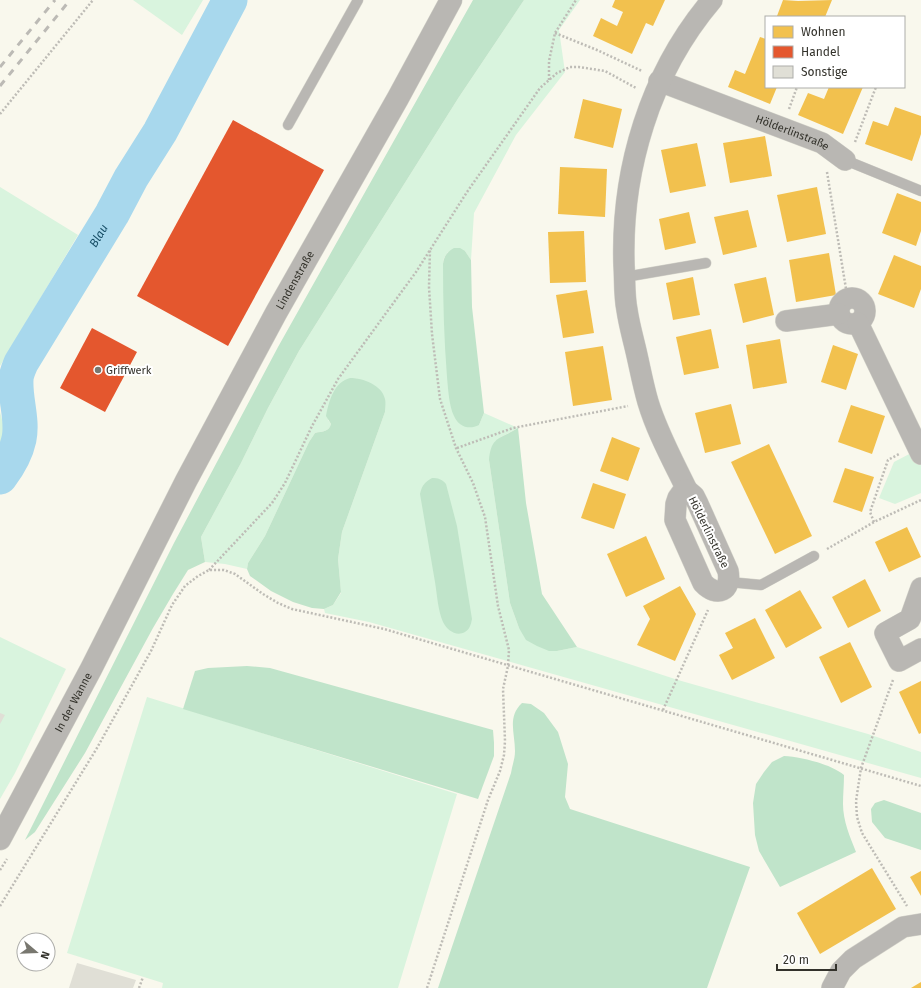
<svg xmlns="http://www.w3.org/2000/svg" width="921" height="988" font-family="'Fira Sans',sans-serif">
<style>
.green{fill:#d9f4de}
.forest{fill:#c0e4ca}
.homes{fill:#f2c14e}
.shops{fill:#e4572e}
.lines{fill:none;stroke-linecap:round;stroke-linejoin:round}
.river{stroke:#a8d8ed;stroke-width:35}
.building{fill:#e0dfd6}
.service-casing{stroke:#d5d4cb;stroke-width:11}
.minor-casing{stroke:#d5d4cb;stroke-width:22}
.tertiary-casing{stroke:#d5d4cb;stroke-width:23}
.path{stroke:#bebcb6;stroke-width:2.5;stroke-dasharray:2 2;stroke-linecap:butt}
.service{stroke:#b9b7b3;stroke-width:10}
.minor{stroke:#b9b7b3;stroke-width:21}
.tertiary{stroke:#b9b7b3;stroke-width:22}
.rail{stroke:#bcbab5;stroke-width:3;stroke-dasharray:7 7;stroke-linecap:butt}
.poi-dot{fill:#78776f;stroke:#fff;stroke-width:1.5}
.labels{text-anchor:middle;stroke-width:4;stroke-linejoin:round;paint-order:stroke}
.street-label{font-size:11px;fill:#33322b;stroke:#fff}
.poi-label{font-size:11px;fill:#33322b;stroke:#fff;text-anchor:start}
.water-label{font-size:12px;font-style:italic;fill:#184f67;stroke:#fff}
</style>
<rect width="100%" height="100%" fill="#f9f8ed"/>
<!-- green -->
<g class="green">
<path d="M133,0H203L182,35Z"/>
<path d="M524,0H580L559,30L565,72L516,135L474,213L471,260L465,251L448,252L444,258L443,264L479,425L484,413L518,428L501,437L489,460L510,603L519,628L557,651L577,647L678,680L868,734L921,752V778L369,622L325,613L324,609L333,605L341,593L338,559L342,532L385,412C375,395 372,379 350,378L328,420L331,424C329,432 323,431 315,433L309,442L265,536L248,563L247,569L225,564L205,562L201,537L241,463L268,408L299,351L459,97Z"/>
<path d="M0,187L78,235L0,366Z"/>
<path d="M0,412L5,430L0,445Z"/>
<path d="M915,451L921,465V493L895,504L879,498L894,462Z"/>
<path d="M0,637L66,669L15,773L0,799Z"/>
<path d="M147,697L457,794L398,988H162L163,983L67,953Z"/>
</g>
<!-- forest -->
<g class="forest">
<path d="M473,0H524L459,97L299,351L268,408L241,463L201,537L205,562L188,570L173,594L153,628L85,753L35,832L25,840L174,543L278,347Z"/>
<path d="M454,248H460L465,251L471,260L472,307L484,413L479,425C469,430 459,427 454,416C449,406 448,388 447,377C444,340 443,302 443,264C444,256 447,252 454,248Z"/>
<path d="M350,378C363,378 382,385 385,399C386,403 385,408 385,412L342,532L338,559L341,592L333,605L324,609L312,608L293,602L271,591L250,576L247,569L248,563L265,536L309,442L315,433C323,431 329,432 331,424L326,416C329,401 334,382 350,378Z"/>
<path d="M518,428L526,503L542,594L577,647L557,651H549L537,646L526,640L519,628L510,603L489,460C491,436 500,439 518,428Z"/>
<path d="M432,478C438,478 442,479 446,484L457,526L472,619C471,624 470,629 465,632C456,637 447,630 443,622C438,611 437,594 435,582C430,553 425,523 420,494C422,485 425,482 432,478Z"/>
<path d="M247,666L270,668L493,730L494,743V756L478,799L183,709L195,671L208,668Z"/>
<path d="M522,703L531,704L544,713L558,732L568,764L565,797L570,809L750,867L707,988H438L511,773C512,766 515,759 515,751C515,733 507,717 522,703Z"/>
<path d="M784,756C801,757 831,764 844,775C844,785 843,794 843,804C843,821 850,837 856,852L780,887L759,851L755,835L753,803L756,784L764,772L772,762Z"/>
<path d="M884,800L921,813V850L885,838L872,822L871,809L875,803Z"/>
</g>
<!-- homes -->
<g class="homes">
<path d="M615,0H665L653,26L646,23L632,54L593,36L601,18L617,26L623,12L612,7Z"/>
<path d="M783,0L798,1L832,0L825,17H780L777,16Z"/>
<path d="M760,37L766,39V87H777L770,104L728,87L735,70L745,74Z"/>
<path d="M829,87H863L843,134L798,115L808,93L824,99Z"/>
<path d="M583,99L622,109L613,148L574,138Z"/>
<path d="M895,107L921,116V134L912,161L865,144L873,121L888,126Z"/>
<path d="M765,136L772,176L730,183L723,143Z"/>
<path d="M697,143L706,186L670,193L661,150Z"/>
<path d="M560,167L607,169L605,217L558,214Z"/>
<path d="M817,187L826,234L787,242L777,195Z"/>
<path d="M897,193L921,202V231L916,246L882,233Z"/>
<path d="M748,210L757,247L723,255L714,217Z"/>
<path d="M689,212L696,243L665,250L659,219Z"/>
<path d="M584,231L586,282L550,283L548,232Z"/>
<path d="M829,253L836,295L796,302L789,260Z"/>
<path d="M894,255L921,266V289L914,308L878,294Z"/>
<path d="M693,277L700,315L673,320L666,283Z"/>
<path d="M766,277L774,315L743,323L734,284Z"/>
<path d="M587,290L594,333L563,338L556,295Z"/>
<path d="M711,329L719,368L684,375L676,337Z"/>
<path d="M780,339L787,383L753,389L746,345Z"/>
<path d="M833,345L858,354L846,390L821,382Z"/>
<path d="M603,346L612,400L573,406L565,352Z"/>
<path d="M731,404L741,444L705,453L695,413Z"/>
<path d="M851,405L885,416L872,454L838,442Z"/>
<path d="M612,437L640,448L628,481L600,471Z"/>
<path d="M769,444L812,536L775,554L731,462Z"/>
<path d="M845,468L874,477L862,512L833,502Z"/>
<path d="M593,483L626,494L614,529L581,518Z"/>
<path d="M907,527L921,557L889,572L875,542Z"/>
<path d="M646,536L665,579L626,597L607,554Z"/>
<path d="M865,579L881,611L848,628L832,597Z"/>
<path d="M680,586L696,614L675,661L637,645L650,619L643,606Z"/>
<path d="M800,590L822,628L786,648L765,610Z"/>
<path d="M755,618L775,658L732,680L719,655L733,648L725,633Z"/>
<path d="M850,642L872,687L841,703L819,657Z"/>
<path d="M921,681V733L919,734L899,692Z"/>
<path d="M872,868L896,909L820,954L797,913Z"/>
<path d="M921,871V896L910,877Z"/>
<path d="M921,982V988H911Z"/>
</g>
<!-- shops -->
<g class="shops">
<path d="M233,120L324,170L228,346L137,296Z"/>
<path d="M92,328L137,352L105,412L60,388Z"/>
</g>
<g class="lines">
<!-- river -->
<path class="river" id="s1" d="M0,477C9,465 16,453 19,439C23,420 15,400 16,380C16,374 19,368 21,363L112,214L131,178L160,132L230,0"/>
</g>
<!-- building -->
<g class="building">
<path d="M0,713L5,715L0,724Z"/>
<path d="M77,963L136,980L133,988H69Z"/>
</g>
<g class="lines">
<!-- service casing -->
<g class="service-casing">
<g id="service">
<path d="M288,125L358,0"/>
<path d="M845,160L921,191"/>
<path d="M625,277L706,263"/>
<path d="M729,582L761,585L814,556"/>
</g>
</g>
<!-- minor casing -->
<g class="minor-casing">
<g id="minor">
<path id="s2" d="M659,81L822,143L845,160"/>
<circle cx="852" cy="311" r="13"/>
<path d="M786,321L839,314"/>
<path d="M858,323L921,454"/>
<path d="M687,490C673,461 657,432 648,402C643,385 640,368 636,351C633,338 629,324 627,310C624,295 625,279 624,265C621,170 650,73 712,0"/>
<path d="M687,490L694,496L698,504L728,571C732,591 717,598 703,583L675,520L676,504L678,498L683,491Z"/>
<path d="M921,588L910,619L885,633L899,661L921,649"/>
<path d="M832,988L841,971L853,959L903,927L921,924"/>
</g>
</g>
<!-- tertiary casing -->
<g class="tertiary-casing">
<g id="tertiary">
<path id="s3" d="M0,839L91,669L186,481L276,313L398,98L451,0"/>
</g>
</g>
<!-- path -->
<g class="path">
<path d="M555,33L597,50L642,71"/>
<path d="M549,80V61L555,33L576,0"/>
<path d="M789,109L797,87"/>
<path d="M0,114L93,0"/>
<path d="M855,142L876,87"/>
<path d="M827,172L847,295"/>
<path d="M457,448L513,428L628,406"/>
<path d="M874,522L870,512L888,460L899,454"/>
<path d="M827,549L874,522L921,500"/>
<path d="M209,570L272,503L285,483L312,426L338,379L416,272L467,192L540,88L557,73L570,67H579L605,71L636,88"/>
<path d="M893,680L861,768L856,801L857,817L862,833L907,906"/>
<path d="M663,710L708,610"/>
<path d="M0,870L7,859"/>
<path d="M0,906L97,748L151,651L172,605L185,586L198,576L209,570H224L235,574L263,594L278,603L292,609L384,629L921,786"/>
<path d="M139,988L143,977"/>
<path d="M427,988L488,800L500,771L504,755L505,741L503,689L508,666L509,650L498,606L485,517L473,483L456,448L440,399L432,334L429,287L430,249"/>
</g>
<!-- service -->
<use href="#service" class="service"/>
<!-- minor -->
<use href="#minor" class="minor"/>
<!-- tertiary -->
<use href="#tertiary" class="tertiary"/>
<!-- rail -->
<g class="rail">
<path d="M0,67L55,0"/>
<path d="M0,86L70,0"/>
</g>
</g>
<!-- markers -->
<circle class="poi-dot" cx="98" cy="370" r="4"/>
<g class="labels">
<!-- street labels -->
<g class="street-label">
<text dy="4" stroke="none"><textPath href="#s2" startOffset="143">Hölderlinstraße</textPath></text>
<text dy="4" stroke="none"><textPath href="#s3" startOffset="632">Lindenstraße</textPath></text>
<text transform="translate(709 532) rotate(64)" y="4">Hölderlinstraße</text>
<text dy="4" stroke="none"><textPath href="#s3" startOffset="155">In der Wanne</textPath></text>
</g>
<!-- poi labels -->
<g class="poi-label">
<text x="106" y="374">Griffwerk</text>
</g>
<!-- water labels -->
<g class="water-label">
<text dy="4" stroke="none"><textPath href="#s1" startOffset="269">Blau</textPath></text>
</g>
</g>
<!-- legend -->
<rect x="765" y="16" width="140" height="72" fill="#ffffff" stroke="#adadaa"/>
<rect x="773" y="26" width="20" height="12" fill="#f2c14e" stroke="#adadaa"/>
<text x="801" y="36" font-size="12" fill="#33322b">Wohnen</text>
<rect x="773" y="46" width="20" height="12" fill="#e4572e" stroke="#adadaa"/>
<text x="801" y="56" font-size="12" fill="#33322b">Handel</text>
<rect x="773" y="66" width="20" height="12" fill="#e0dfd6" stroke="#adadaa"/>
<text x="801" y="76" font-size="12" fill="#33322b">Sonstige</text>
<!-- north arrow -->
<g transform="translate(36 952) rotate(109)"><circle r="19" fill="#ffffff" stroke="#adadaa"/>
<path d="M0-3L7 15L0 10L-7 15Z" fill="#78776f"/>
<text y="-6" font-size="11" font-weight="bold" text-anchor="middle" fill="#33322b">N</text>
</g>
<!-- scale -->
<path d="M777 964v6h59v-6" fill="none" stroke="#33322b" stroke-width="2"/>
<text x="783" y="964" font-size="12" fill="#33322b" stroke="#ffffff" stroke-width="3" paint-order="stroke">20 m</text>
</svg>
